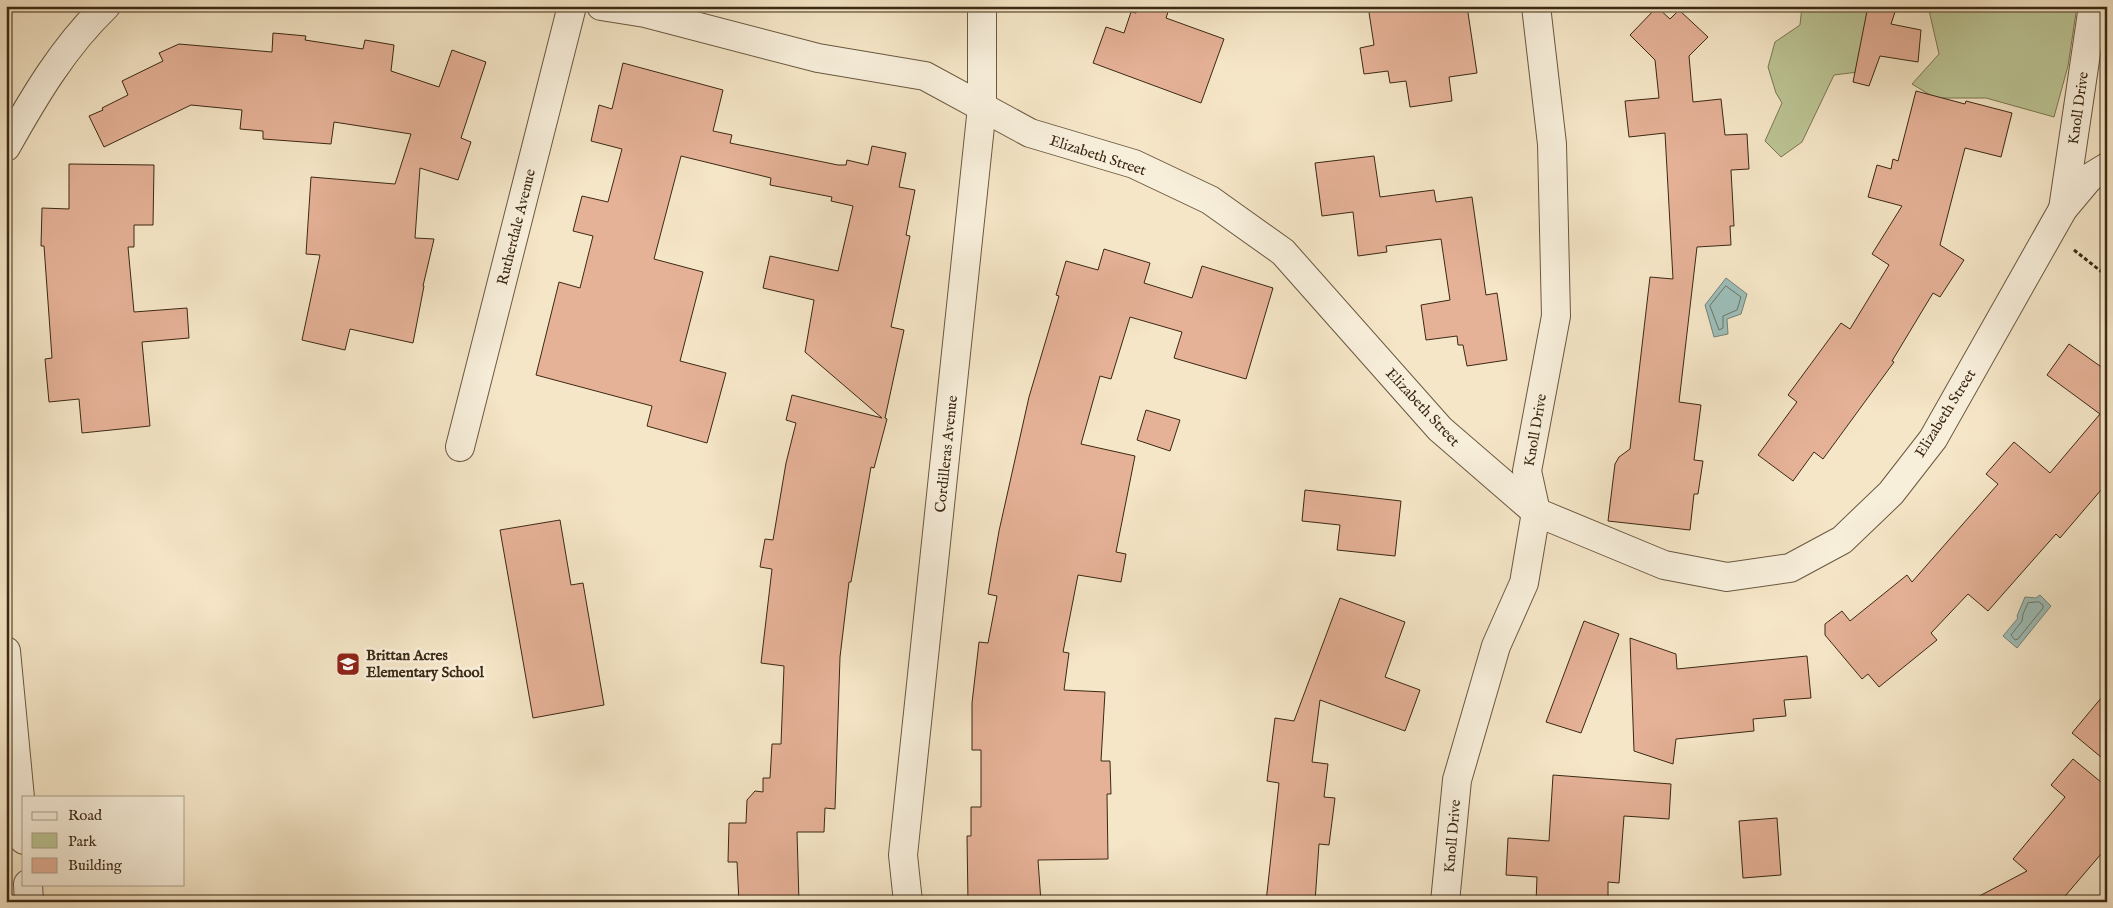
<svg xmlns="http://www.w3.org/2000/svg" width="2113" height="908" font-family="'IM FELL English',serif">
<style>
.green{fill:#bcc595;stroke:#7c7754}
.water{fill:#9dbeb9;stroke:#768277}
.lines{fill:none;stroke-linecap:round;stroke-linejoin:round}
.shore{stroke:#6c7466;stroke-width:1}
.building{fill:#e5b197;stroke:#3b2913}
.minor-casing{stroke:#6a5840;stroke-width:30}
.path{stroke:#3b2913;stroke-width:3;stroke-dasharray:4 2.5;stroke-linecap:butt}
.minor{stroke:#f8efdb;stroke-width:28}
.labels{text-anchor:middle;stroke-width:5;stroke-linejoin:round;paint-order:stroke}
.street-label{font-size:15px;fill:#3b2913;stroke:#f8efdb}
.poi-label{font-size:15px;font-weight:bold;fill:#3b2913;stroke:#f8efdb;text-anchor:start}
</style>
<rect width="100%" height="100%" fill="#f5e6c7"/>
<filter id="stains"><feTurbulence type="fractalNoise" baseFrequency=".004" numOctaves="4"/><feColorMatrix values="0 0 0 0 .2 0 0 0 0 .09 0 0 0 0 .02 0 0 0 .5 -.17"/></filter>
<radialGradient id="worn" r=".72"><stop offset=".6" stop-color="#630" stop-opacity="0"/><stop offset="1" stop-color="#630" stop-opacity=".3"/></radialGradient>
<!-- green -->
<g class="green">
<path d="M1802,6H1871L1858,72L1834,75L1802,142L1781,157L1765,141L1782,103L1776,93L1768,67L1775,42L1800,25Z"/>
<path d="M1928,6H2077L2068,66L2054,117L1986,98H1935L1912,84L1939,54Z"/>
</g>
<!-- water -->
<g class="water">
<path d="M1726,278L1747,294L1741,314L1727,319L1728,334L1714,337L1705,305Z"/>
<path d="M2040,595L2051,606L2017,648L2003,636L2018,618L2017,616L2025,597L2036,598Z"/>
</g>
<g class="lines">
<!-- shore -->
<g class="shore">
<path d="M1726,286L1741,297L1737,310L1723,316V328L1719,330L1710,306Z"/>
<path d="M2039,602L2043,605V608L2018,639L2015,640L2011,635L2022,621L2023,614L2028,603Z"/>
</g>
</g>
<!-- building -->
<g class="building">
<path d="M1139,6H1170L1166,18L1224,39L1201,103L1093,63L1106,27L1124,33L1131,12L1136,13Z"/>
<path d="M1368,6H1467L1477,73L1449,77L1452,101L1410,107L1406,81L1390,83L1388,71L1364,74L1360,48L1374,45Z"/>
<path d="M1868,6H1897L1891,24L1921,30L1918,62L1880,56L1869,86L1853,82Z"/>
<path d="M1657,7L1670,19L1679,10L1708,37L1689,56L1693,102L1721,99L1725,135L1747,134L1749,169L1731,170L1734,226H1730L1731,245L1697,247L1679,402L1701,405L1694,460L1703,461L1698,494H1694L1690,530L1608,521L1615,464L1619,457L1630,449L1650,277L1673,279L1665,133L1629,137L1625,101L1659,98L1655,60L1630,35Z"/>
<path d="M273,33L306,36L305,40L363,49L365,40L394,45L391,71L439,87L452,50L486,62L461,138L471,142L458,180L420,168L415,238L434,239L423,286H424L413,343L350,329L345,350L302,340L320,255L306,254L311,177L395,184L411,134L334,122L331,144L263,139V131L240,129L242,110L191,105L104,147L89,116L103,110L102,108L128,95L122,81L163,61L159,53L179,44L272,52Z"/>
<path d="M623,63L723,90L713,131L732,135L730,143L838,165H846L847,160L868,165L872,146L906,153L899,187L915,190L906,235L910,236L891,327L904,330L885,418L887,419L874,468L871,467L851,582H849L840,657L835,809L825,808L824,832H797L799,902H739L737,862H728L729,823H746L747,800L755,791L763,792V778H770L772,744H781L784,666L761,663L772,569L760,567L765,539L773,540L786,463L796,423L786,420L792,395L882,418L805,352L814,300L763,288L770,256L838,271L853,206L831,201L832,197L770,185L771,178L681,156L654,259L703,272L680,361L726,373L707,443L647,426L652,406L536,375L559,282L580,288L593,236L573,231L582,196L608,202L622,149L591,141L599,105L612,109Z"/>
<path d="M1916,91L1965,104L1966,101L2012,113L2001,157L1965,148L1940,245L1964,260L1940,297L1933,293L1892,361L1894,362L1823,459L1814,452L1793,481L1758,455L1797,402L1788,395L1841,323L1850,329L1889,265L1872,254L1902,206L1868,197L1877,165L1891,169L1893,159L1898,161Z"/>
<path d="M1374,156L1380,197L1434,190L1436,202L1472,197L1486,295L1497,293L1507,360L1467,366L1463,345H1458L1457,336L1426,340L1421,305L1450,300L1441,239L1386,246L1387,252L1358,256L1353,212L1322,216L1315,163Z"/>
<path d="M69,164L154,165L153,225H134V247H128L134,312L187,308L189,338L142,342L150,426L82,433L79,399L49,402L45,359L52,358L44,246H41L42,208L69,209Z"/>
<path d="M1104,249L1150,263L1144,283L1192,298L1202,266L1273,288L1246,379L1174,358L1182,332L1130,317L1111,379L1100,376L1081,444L1135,456L1116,552L1126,554L1121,582L1078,575L1063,652L1069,653L1064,690L1105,692L1101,761H1110L1111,794H1107L1108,859L1038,860L1041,902H968L967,836H971V807H981V750H972V703L979,642L988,643L997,596L988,594L999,531L1029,397L1059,296L1056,295L1066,261L1098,270Z"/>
<path d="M2069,344L2107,371V483L2060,538L2056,534L1988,611L1968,594L1931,633L1937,640L1879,687L1868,674L1862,679L1825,635V624L1842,611L1850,621L1907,575L1912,582L1998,484L1986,474L2014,442L2050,473L2100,414L2047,375Z"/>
<path d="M1146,410L1180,420L1170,451L1137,440Z"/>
<path d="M1305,490L1401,501L1395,556L1337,550L1340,525L1302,521Z"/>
<path d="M560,520L571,585L583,583L604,705L533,718L500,530Z"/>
<path d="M1340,598L1405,622L1385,677L1420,690L1405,731L1320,700L1312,762L1328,764L1324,797L1335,798L1329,845L1319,844L1315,902H1266L1279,783L1267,781L1275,718L1294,721Z"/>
<path d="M1584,621L1619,634L1581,733L1546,722Z"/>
<path d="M1630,638L1676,654L1677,669L1807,656L1811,698L1784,700L1786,716L1753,719L1754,731L1676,739L1673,764L1634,751Z"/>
<path d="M2107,691V762L2072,733Z"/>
<path d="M2073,759L2107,787V847L2060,902H1968L2027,871L2013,859L2065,797L2051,785Z"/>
<path d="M1553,775L1671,784L1669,819L1624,816L1619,883L1608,882V902H1536L1537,877L1506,875L1508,838L1549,841Z"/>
<path d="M1777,818L1781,875L1743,878L1739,821Z"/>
</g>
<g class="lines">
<!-- minor casing -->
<g class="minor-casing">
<g id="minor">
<path d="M601,6L645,13L818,58L925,76L1030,133L1134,164L1210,200L1283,252L1440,429L1536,512L1664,565L1727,577L1790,568L1842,540L1891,493L1933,439L2063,209L2089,178L2107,167"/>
<path d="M6,147C34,97 64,46 106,6"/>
<path d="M2063,209L2093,6"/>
<path d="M460,447L572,6"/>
<path d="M6,651L24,840"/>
<path d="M28,884L29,902"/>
<path d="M908,902L903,855L982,107V6"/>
<path d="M1445,902L1457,780L1496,646L1524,583L1536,512L1527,471L1556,316L1552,144L1536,6"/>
</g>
</g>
<!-- path -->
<path class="path" d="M2074,250L2107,276"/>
<!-- minor -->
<use href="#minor" class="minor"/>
</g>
<!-- icons -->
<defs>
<g id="school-square" transform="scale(1.25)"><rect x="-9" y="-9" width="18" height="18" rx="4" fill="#8f2418" stroke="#f8efdb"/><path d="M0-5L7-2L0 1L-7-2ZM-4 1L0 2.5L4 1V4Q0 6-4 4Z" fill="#fff"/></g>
</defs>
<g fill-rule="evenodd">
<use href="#school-square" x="348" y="664"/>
</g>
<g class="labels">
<!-- street labels -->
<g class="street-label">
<text transform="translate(2078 108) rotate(-82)" y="5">Knoll Drive</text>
<text transform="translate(1098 155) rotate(18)" y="5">Elizabeth Street</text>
<text transform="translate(516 227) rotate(-76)" y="5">Rutherdale Avenue</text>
<text transform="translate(1423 407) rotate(47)" y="5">Elizabeth Street</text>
<text transform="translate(1945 413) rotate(-58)" y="5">Elizabeth Street</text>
<text transform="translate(1535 430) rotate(-80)" y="5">Knoll Drive</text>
<text transform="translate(946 454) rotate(-84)" y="5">Cordilleras Avenue</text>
<text transform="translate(1452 836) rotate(-85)" y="5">Knoll Drive</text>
</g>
<!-- poi labels -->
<g class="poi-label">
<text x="366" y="660">Brittan Acres<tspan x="366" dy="17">Elementary School</tspan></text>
</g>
</g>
<!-- margin -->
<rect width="2113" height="908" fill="none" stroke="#f5e6c7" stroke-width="25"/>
<rect x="8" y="8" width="2098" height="893" fill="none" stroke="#3b2913" stroke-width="2.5"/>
<rect x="12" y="12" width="2088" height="883" fill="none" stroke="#3b2913"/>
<!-- legend -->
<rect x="22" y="796" width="162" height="90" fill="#f8efdb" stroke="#aca08b"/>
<rect x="32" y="812" width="25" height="8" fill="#f8efdb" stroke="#aca08b"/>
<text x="68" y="820" font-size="15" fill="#3b2913">Road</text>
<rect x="32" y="833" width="25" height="15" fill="#bcc595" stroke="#aca08b"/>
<text x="68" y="846" font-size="15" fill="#3b2913">Park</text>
<rect x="32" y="858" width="25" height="15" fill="#e5b197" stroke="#aca08b"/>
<text x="68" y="870" font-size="15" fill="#3b2913">Building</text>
<rect width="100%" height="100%" filter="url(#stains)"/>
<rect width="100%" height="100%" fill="url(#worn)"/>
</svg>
